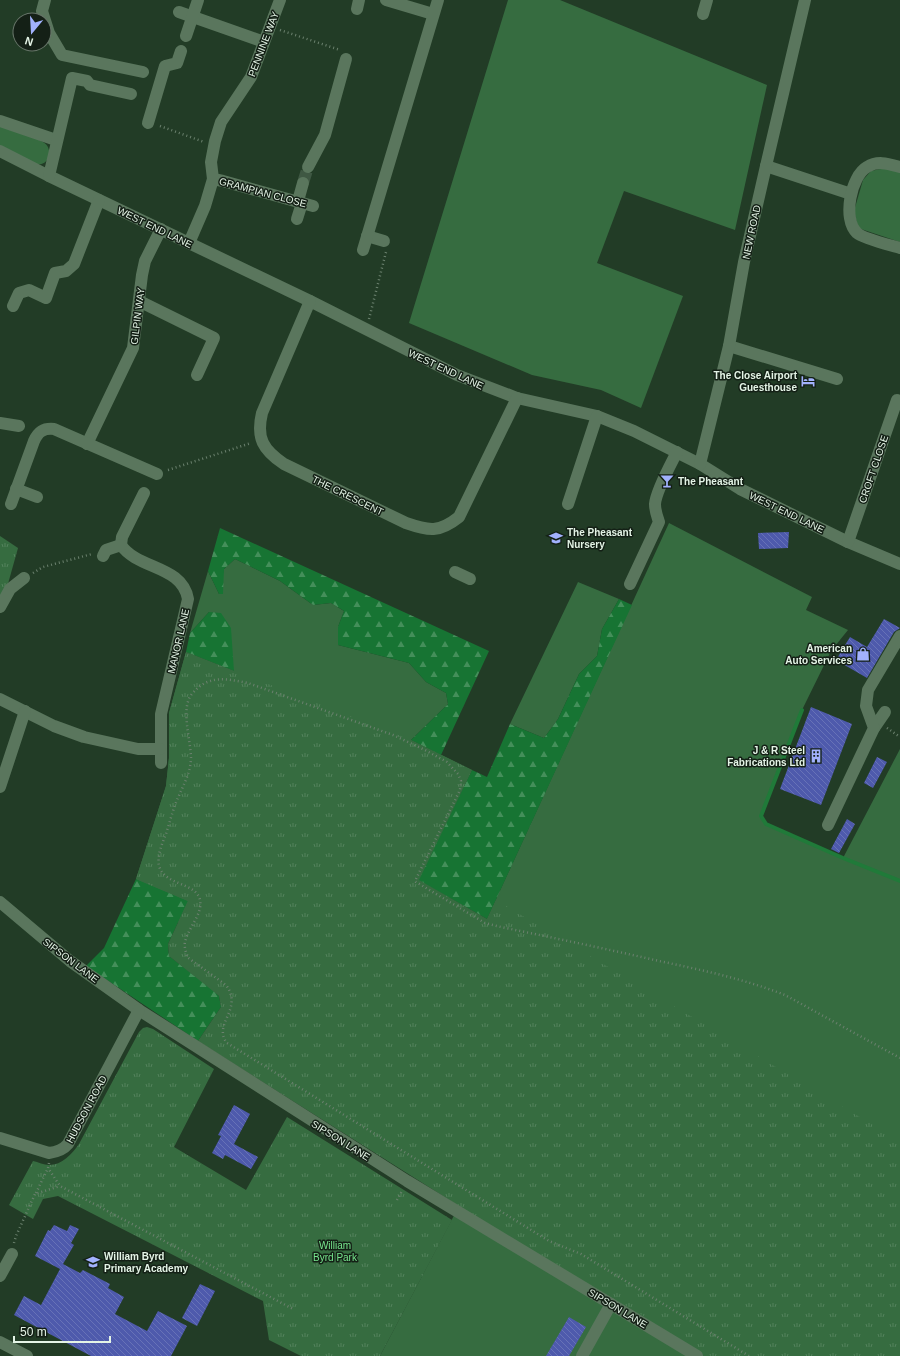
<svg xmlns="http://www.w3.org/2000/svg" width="900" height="1356" font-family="Helvetica,sans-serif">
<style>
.grass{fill:#366c40}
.forest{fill:url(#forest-firs)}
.park{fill:url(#park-tufts)}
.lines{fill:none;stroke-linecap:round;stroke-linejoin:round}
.stream{stroke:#207a39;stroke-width:4}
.building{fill:url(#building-back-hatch)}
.minor-tunnel{stroke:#3f5843;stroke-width:12;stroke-dasharray:12 6;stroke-linecap:butt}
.path{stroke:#6b816e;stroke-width:2.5;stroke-dasharray:1 3;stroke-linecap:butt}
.minor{stroke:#5a765d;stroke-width:12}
.labels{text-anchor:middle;stroke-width:3;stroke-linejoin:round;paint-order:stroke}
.street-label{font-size:10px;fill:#e4f4e6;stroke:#142016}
.poi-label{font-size:10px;font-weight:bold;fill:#e4f4e6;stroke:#142016;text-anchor:end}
.park-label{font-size:10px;fill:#77e58d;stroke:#142016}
</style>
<defs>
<pattern id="forest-firs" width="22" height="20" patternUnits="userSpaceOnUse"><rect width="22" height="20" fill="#177433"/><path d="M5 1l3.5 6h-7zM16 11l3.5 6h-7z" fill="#448f5a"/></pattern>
<pattern id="park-tufts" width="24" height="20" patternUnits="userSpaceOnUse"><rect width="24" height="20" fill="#366c40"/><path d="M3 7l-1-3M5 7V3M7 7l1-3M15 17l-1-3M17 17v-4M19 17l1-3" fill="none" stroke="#53825c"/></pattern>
<pattern id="building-back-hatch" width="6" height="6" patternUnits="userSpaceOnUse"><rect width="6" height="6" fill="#4e5aac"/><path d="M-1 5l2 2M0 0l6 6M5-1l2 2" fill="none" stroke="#6772b7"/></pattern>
</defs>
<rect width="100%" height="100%" fill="#223c26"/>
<!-- grass -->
<g class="grass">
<path d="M508,0H560L767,85L735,230L624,191L597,263L683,296L641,408L601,390L532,375L409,323Z"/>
<path d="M0,125C13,130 31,135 43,142C54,148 50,167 36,164C30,164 7,150 0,146Z"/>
<path d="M885,168L900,172V242L858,228L854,211L863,180L871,171Z"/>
<path d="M669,523L812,597L806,610L848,630L831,651L802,710L761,816L766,824L843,858L900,749V1356H380L459,1206L136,879L166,786L169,758V713L186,652L234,671L209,612L190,633L208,571L219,594L224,569L235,559L280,581L313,605L331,603L344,611L338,627V645L409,663L426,682L446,693L448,704L411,740L472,770L418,880L486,921Z"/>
<path d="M578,582L619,599L602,629L597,656L579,674L558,719L544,738L510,724Z"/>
</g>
<!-- forest -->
<g class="forest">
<path d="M220,528L489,651L441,755L411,740L448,704L446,693L426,682L409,663L338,645V627L344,611L331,603L313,605L280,581L235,559L224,569L223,594H219L208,571Z"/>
<path d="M619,599L632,605L487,919L418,880L472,770L487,777L510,724L544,738L558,719L579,674L597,656L602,629Z"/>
<path d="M209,612L221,613L231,628L234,671L186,652L190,633Z"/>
<path d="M136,879L188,901L168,944L169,956L213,990L219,996L221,1007L198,1041L86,966L104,948Z"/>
</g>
<!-- park -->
<g class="park">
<path d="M0,536L18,548L4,598L0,600Z"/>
<path d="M186,652L411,740L472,770L419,880L487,919L496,900L900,1141V1356H711L459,1206L198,1041L221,1007L219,996L213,991L169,956L168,944L188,901L136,879L166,786L169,758V713Z"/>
<path d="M147,1027L153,1029L214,1069L174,1147L246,1190L287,1117L452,1220L380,1356H301L269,1340L263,1301L58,1196L43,1199L33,1219L9,1205L33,1161C38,1162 44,1165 49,1165C62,1165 72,1154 79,1144L139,1032L143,1028Z"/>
</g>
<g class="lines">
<!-- stream -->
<path class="stream" d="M802,710L761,816L766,824L843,858L900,881"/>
</g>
<!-- building -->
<g class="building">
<path d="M789,532L788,548L759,549L758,533Z"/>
<path d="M884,619L900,628L894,632L867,678L836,660L850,637L867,647Z"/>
<path d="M811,707L852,724L821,805L780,789Z"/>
<path d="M877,757L887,762L873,788L864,783Z"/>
<path d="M847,819L855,824L839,853L831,849Z"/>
<path d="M234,1105L250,1114L234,1144L258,1157L251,1169L225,1155L223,1159L212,1153L221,1136L218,1135Z"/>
<path d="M54,1225L67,1231L70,1225L79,1229L71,1243L74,1245L63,1264L80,1273L83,1270L110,1284L108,1288L124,1297L115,1314L147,1331L158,1311L187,1326L171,1356H91L14,1315L24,1296L41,1305L60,1269L35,1256L48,1230L50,1231Z"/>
<path d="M200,1284L215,1291L197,1326L182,1318Z"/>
<path d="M569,1317L586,1327L569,1356H546Z"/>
</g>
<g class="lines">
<!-- minor-tunnel -->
<path class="minor-tunnel" d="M303,183L308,167"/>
<!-- path -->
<g class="path">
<path d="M280,30L340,50"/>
<path d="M160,126L204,142"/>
<path d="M369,319L386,252"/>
<path d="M168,470L251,443"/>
<path d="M33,573L43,567L92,554"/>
<path d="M887,728L900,737"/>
<path d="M49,1163L48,1168L60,1186L293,1309"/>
<path d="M36,1193L48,1168"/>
<path d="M397,1200L402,1191"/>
<path d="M14,1243L16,1236L35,1194L60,1186"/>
<path d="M749,1356L581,1254L549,1241L227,1043C212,1024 244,1009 226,985L187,957C186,952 184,947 185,942C188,928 203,914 200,900C196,882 165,886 159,866C157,855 162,844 166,834C169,824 172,814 175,805C181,789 190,776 191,759C191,740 180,708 192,694C208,674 227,679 248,683L393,735L423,749L447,762L458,774L461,781L460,790L415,881L416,882L485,923L501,927C554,938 607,949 659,961C702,970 744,979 785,995L900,1058"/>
</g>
<!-- minor -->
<g class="minor">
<path d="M45,0L42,11L49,33L62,55L143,72"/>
<path d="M386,0L433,14"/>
<path d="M357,9L359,0"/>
<path d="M179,12L264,42"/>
<path d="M703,14L707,0"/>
<path d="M186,36L198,0"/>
<path d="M0,121L56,140"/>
<path d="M148,123L165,66L177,63L181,51"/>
<path d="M0,151L49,176L310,301L457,375L517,398L597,416L634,431L700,464L740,489L848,542L900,564"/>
<path d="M766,166L851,194"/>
<path d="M308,167L325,135L346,59"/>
<path d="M900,167C889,164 878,160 867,167C851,176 842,219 857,233C864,239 890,245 900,248"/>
<path d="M49,176L72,78L87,81L90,85L131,94"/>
<path d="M213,179L223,181L313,206"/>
<path d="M298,201L303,183"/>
<path d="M297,219L302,203"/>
<path d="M367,236L384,241"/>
<path d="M189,243L205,206L213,179L211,162L215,141L221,122L251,77L280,0"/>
<path d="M363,250L438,0"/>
<path d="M139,301L214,338L197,375"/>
<path d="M310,301L262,413C256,438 263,450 284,464L406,523C429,531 439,533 459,517L517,398"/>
<path d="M13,306L19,293L29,290L46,298L55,273L66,271L74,264L99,200"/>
<path d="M729,346L837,379"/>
<path d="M0,423L19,426"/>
<path d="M87,444L133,348L142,275L145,261L161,229"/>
<path d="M700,464L729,346L744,262L766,166L805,0"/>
<path d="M16,489L37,497"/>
<path d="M144,493L122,537L121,545C138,570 182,565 188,599L161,714V763"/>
<path d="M11,504L34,441C38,432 43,428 54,429L157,474"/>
<path d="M568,504L597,416"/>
<path d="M848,542L897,400L900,401"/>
<path d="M103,556L106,550L121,545"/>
<path d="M455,572L470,579"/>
<path d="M630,584L659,522C657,516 655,511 655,504C656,491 671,464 677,452"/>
<path d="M0,607L10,589L24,578"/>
<path d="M0,699L54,726L84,737L138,749H160"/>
<path d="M874,728L885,712"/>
<path d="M0,787L25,711"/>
<path d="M828,825L874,728L866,706L868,690L900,636"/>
<path d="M0,902L70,961L139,1010L407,1181L697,1356"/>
<path d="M0,1138L49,1153C57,1152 63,1150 68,1144L139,1010"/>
<path d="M0,1276L12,1254"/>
<path d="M0,1342L27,1356"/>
<path d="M582,1356L611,1304"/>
</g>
</g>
<!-- icons -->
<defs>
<g id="hotel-bare" transform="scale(1.08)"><path d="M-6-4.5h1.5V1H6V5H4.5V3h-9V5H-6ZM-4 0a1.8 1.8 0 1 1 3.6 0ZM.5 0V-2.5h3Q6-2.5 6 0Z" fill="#a2b2fd" stroke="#142016" stroke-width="2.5" paint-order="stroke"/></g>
<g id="bar-bare" transform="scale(1.08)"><path d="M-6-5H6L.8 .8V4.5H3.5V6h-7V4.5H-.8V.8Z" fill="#a2b2fd" stroke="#142016" stroke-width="2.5" paint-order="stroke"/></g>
<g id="school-bare" transform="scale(1.08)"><path d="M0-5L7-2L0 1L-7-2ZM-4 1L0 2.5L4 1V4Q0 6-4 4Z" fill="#a2b2fd" stroke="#142016" stroke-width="2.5" paint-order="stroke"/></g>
<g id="shop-bare" transform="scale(1.08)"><path d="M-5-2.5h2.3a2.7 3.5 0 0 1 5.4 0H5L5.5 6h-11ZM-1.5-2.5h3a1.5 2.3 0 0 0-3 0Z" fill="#a2b2fd" stroke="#142016" stroke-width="2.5" paint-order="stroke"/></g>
<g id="building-bare" transform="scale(1.08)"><path d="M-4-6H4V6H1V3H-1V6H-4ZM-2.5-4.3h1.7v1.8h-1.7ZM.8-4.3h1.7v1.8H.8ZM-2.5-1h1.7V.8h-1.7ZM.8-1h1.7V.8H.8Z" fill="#a2b2fd" stroke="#142016" stroke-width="2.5" paint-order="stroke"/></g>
</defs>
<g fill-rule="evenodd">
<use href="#hotel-bare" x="808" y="381"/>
<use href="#bar-bare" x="667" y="481"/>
<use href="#school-bare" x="556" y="538"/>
<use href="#shop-bare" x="863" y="654"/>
<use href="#building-bare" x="816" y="756"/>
<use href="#school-bare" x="93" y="1262"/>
</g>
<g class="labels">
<!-- street labels -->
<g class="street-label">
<text transform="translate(263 44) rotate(-69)" y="4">PENNINE WAY</text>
<text transform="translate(263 192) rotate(15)" y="4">GRAMPIAN CLOSE</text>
<text transform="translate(155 227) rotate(26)" y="4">WEST END LANE</text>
<text transform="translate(751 232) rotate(-78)" y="4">NEW ROAD</text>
<text transform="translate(137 316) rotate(-83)" y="4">GILPIN WAY</text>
<text transform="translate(446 369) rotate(25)" y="4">WEST END LANE</text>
<text transform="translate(873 469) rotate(-71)" y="4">CROFT CLOSE</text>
<text transform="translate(348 495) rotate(26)" y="4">THE CRESCENT</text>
<text transform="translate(787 512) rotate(26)" y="4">WEST END LANE</text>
<text transform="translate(178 641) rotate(-77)" y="4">MANOR LANE</text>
<text transform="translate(71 960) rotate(37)" y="4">SIPSON LANE</text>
<text transform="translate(86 1109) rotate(-62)" y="4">HUDSON ROAD</text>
<text transform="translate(341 1140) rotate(32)" y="4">SIPSON LANE</text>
<text transform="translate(618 1308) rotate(31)" y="4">SIPSON LANE</text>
</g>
<!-- poi labels -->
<g class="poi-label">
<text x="797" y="379">The Close Airport<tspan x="797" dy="12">Guesthouse</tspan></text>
<text x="678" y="485" text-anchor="start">The Pheasant</text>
<text x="567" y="536" text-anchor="start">The Pheasant<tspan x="567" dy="12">Nursery</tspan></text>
<text x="852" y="652">American<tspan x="852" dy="12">Auto Services</tspan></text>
<text x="805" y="754">J &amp; R Steel<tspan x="805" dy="12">Fabrications Ltd</tspan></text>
<text x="104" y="1260" text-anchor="start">William Byrd<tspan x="104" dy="12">Primary Academy</tspan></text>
</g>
<!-- park labels -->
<g class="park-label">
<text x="335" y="1249">William<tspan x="335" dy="12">Byrd Park</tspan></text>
</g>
</g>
<!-- north arrow -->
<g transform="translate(32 32) rotate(198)"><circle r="19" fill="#142016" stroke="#677569"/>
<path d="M0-3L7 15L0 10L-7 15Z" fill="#a2b2fd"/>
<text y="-6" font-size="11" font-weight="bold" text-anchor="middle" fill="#e4f4e6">N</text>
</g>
<!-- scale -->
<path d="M14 1336v6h96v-6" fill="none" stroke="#e4f4e6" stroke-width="2"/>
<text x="20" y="1336" font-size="12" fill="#e4f4e6" stroke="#142016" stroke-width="3" paint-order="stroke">50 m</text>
</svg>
